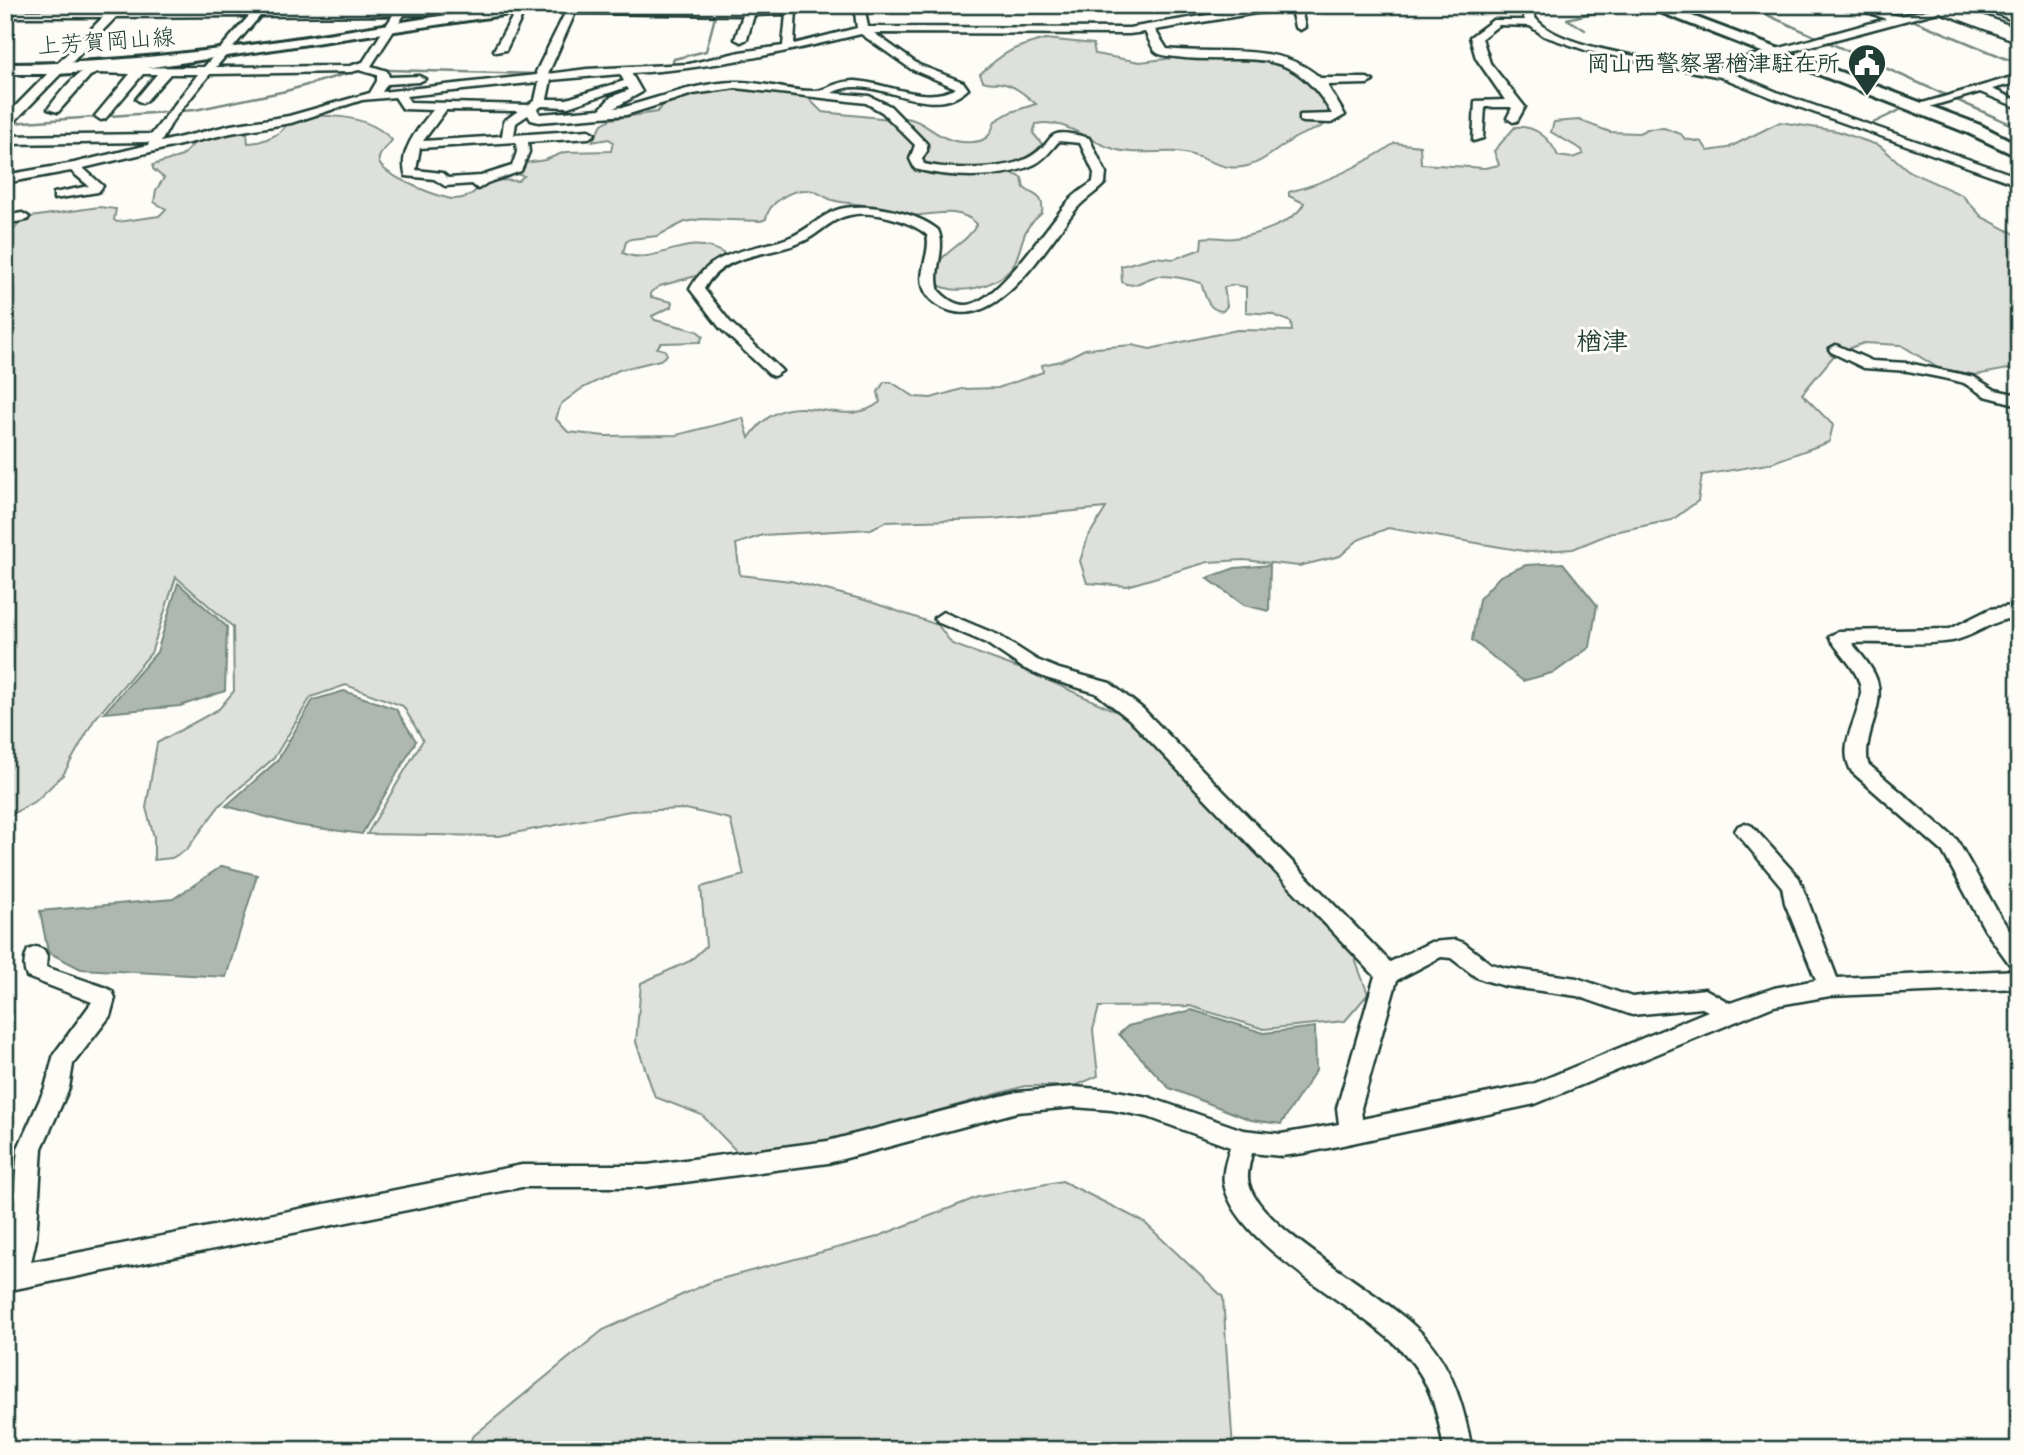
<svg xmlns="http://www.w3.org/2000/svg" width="2024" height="1455" font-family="Mynerve,'Klee One',sans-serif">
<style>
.built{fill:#eceee9}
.green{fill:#dde0db;stroke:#7e8e88;stroke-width:2}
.water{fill:#aeb8b1;stroke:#75877f;stroke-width:2}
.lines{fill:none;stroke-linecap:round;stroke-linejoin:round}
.stream{stroke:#75877f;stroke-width:2.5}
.street-casing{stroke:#1f3d34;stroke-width:5}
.secondary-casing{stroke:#1f3d34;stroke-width:6}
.highway-casing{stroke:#1f3d34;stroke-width:5}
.street{fill:#fdfcf7;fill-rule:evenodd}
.secondary{fill:#fdfcf7;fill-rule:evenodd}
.highway{fill:#fdfcf7;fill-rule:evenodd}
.labels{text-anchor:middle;stroke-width:6;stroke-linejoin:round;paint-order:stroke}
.far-street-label{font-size:23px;fill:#1f3d34;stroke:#fdfcf7}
.far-poi-label{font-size:23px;font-weight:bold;fill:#1f3d34;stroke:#fdfcf7;text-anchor:end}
.far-quarter-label{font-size:26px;font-weight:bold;fill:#1f3d34;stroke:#fdfcf7}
</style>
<rect width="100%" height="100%" fill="#fdfcf7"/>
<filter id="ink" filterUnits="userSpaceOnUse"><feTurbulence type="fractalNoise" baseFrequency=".0143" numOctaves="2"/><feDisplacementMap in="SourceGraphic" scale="14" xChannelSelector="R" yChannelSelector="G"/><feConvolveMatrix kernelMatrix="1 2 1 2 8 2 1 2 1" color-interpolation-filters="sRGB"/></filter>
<g filter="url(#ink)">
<!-- built -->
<path class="built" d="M127,5H406L403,10L121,12Z"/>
<!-- green -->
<g class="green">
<path d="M1046,39L1093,44L1095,54L1140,62L1182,57L1208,59L1251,57L1302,70L1335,115C1316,135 1309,128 1290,141C1271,153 1254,171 1228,167C1211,164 1196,153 1177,152C1157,151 1133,155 1114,149C1086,141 1066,118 1036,124L1033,133L1042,144C1018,175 958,169 922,165L920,159L924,151L904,122L905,118C929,120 937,145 973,142C988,141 991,134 995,121L1011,112L1036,104C1025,95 1015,85 1000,83C994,82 990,84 983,81L980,74C1005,51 1014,47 1046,39Z"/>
<path d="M738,87L807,97L822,112L890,119L916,146L910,160L912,167C948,184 999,162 1022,178L1024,188C1036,197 1044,195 1042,213C1037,218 1030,223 1027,229C1021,240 1020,254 1013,266C999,287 952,299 933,281C935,250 964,249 977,224C956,203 926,218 899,216C887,216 876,208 863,205C853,203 842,203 832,200C823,197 817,190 807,190C791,189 768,203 766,219L761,221L701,219L685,222L657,236L631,239L626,242L623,253C656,268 685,230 723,253V259L699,275L660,286L651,292V297L672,302L671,307L652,316L655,320L697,331L703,336L700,342L661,343L657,348L665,350L667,355L660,360L619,370L581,389L561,404L556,419L568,432L605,436L677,435L743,418L749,438C791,376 840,435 880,402L878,392L884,382H891L915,397L931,398L962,389L998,388L1043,372L1042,365L1061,361L1085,349L1132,345L1150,349L1237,330L1292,331L1291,322L1271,314L1246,312V287L1235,285L1224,287L1227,306L1223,311C1207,310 1206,297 1201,283C1188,279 1174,276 1160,276C1145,276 1136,291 1122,282L1121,266L1154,257L1174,259L1201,249L1202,238C1213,235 1224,240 1235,238C1256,235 1295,223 1304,203L1289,196V192C1328,182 1361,166 1395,143L1420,146L1421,164L1485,168L1499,165L1494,151L1515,127C1535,125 1550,138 1558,156L1572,158L1583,154L1582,150L1551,132L1554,122L1579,120L1610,132L1639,133L1647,129L1664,128L1681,134L1685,139L1702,142L1708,151L1728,148L1780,122L1837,131L1880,146L1910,172L1962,195L1982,217L2019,236V367L1976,375L1938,368L1901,345L1864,343L1836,353L1802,394L1833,425L1829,442L1768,464L1702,475L1698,501L1672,520L1614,532L1573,549L1530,552L1388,528L1358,540L1340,556L1299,566L1244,560L1208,562L1127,586L1087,583L1080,561L1088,537L1106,508L991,519L885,522L871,529L763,535L736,544L740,575L791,581L865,600L938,625L952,644L1032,673L1142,723L1322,923L1350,946L1368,994L1345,1021L1264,1029L1190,1006L1099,1007L1093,1030L1098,1076L1075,1086H1025L827,1142L740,1155L702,1115L655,1097L636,1042L641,983L690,961L706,946L701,887L744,875L730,819L686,809L630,811L499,836L367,834L423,740L403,706L346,685L311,697L274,758L220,805L187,849L172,858L154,860V837L146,808L157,743L219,709L234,691L233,627L176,577L151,653L94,720L63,775L37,800L5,818V233H11L24,218L99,207L116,209L114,220L117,222L159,216L166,209L154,202L156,190L164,178L153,169V165L182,156L198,139L241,132L247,133L248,143C258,143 272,138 280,132C285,128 286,123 292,121C323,111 369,115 392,140C388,147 377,154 379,162C382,175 443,200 455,199C476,198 476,185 491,181C499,179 510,181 518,181L524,176L515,174L525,163L545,160L565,152L611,151L613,142L609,139L592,142L602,124L611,119L657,112L666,102L700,92Z"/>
<path d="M1062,1181L1144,1222L1223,1297L1233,1450H468L472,1437L603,1330L713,1281L874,1238L978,1197Z"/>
</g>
<!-- water -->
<g class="water">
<path d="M1563,563L1597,605L1590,647L1555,672L1523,681L1472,640L1479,599L1500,576L1526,565Z"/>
<path d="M1270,565L1269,611L1244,605L1207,578L1235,568Z"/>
<path d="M178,583L227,627L225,691L180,706L104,713L157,652Z"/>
<path d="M344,691L396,709L416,741L362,834L296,825L226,806L277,761L313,700Z"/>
<path d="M222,866L257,875L226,977L81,969L48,952L40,911L173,899Z"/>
<path d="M1192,1010L1264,1033L1315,1027L1316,1070L1281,1124L1251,1120L1169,1088L1119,1034L1128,1026Z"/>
</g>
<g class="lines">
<!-- stream -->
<g class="stream">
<path d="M892,5L894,9L919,11L1153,10L1152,5"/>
<path d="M1745,5L2019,128"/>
<path d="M1916,5L1933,12"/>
<path d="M524,12H571"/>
<path d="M495,16L511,15"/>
<path d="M1910,19L2019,64"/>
<path d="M1585,30L1567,19L1626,5"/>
<path d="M369,67L394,31"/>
<path d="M670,68L674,59L706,51L716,13"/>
<path d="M388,70L538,74"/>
<path d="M63,73H103"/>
<path d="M1917,104L1946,96"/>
<path d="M10,123L195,110L286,91L359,70"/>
<path d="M1867,126L1906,107"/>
</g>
<!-- street casing -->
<g class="street-casing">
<g id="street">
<path d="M120,5L123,8L122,10L470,8L480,15L475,18L467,14L404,15L371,66L387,71L389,77L419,76L425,79L419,82L387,84L382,92L537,75L536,72L569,5L780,9L789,5H805L796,10L794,44L857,28L854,5H864L868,27L1129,28L1256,7L1321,5L1301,9L1305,27L1300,30L1295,27L1291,10L1256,13L1155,30L1167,49C1217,55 1280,41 1320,78H1367L1373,81L1367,84L1327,85L1345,115L1331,123L1304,122L1300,121V115L1332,114C1289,39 1247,66 1176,57C1169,56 1160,56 1155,51C1151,46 1148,37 1145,32L1129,34L874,33L919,65L963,82L968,89C929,126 873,69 832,93L869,96L890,106L927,144V151L922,159L924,164C950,170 1004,171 1028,158C1060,141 1039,125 1089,138L1106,173L1105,183C1097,192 1086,198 1077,208C1049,241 1003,326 951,311C941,308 931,302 926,293C915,274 932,254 927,235C910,220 872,210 850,215C832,218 819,234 804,241C770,257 724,251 704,289L730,322L779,368L782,371L774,376L769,374L720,328L690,289C712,248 750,252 788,238C805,232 818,218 834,211C861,200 917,212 938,230C947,250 932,270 939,291C946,298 955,306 967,305C997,303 1047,226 1068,202C1075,194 1084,188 1093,182L1094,173L1080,143L1059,141C1052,149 1045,159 1035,164C1001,180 950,178 915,169L910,159L915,145L882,112L866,103L736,88L693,94L626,115L539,122L531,120L528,115L516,123L514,135L589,130L595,134L589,138L528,142L529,152L521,171L487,183L478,189L472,184L445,186L434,179L406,176C397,152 419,127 433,110L403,109L395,97L362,100L291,123L231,133L83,168L103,186L98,192L54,199V193L89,186L71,171L5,183V175L74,163L148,145L149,142L5,144V136L152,134L198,74H170L146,101L142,103L136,99L157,74H143L105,119L101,120L95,116L130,74L97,73L90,76L58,112L48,109C60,93 82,62 104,65L105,68L204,67L249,16L116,17L9,127L5,128V117L103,17H5V11L110,10ZM575,13L743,15L735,39L741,42L747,39L754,15L786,14L783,46L740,52L689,64L587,69L548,74ZM393,15L363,62L350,66L216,67L260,16ZM861,34L911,69L956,88C926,105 887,83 856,81C837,80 826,91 815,91C789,92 762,81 735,82C697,83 661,97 625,107L614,108L642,92L631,73C709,69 786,52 861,34ZM359,70L377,75V81L370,93L289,116L231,125L161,142L173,120L210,74L351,72ZM620,74L624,81L567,99H547L551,80ZM539,82L535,100L528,105L410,102L406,96ZM627,87L629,90L611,97L600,109L540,114L537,109L542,106L568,107ZM446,110L518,111L504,121L502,136L423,141ZM516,142L517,152L512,166L481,176L448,178L442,173L416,170L420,148Z"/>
<path d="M519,5L526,8L506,50L496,52L494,50Z"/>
<path d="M1520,5H1530C1532,10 1533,16 1537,20C1563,51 1674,61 1715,69L1729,62L1886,19L1849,5H1865L1898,16L1945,6V10L1737,66L1727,71L1784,95L2019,177V185L1776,99L1721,77L1588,51L1544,36L1530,26L1499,25L1482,38L1490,63L1525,107L1517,121L1513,122L1507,118L1512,108L1510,107H1485L1483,138L1473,141L1475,101L1505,100L1476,58L1470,37L1493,20H1525Z"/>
<path d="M1976,5H1991L2019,16V23Z"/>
<path d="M2019,75V82L1992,89L2019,101V108L1980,92L1915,111L1909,107Z"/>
<path d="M22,213L29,217L27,220L5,224V216Z"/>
<path d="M1836,345L1872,361L1908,363L1974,377L1995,390L2019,395V405L1985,396L1964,383L1953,380L1908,371L1864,368L1831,352L1829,349Z"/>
<path d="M2019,605V617C1992,619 1977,636 1952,641C1920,646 1884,642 1852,643C1860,654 1873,667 1877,681C1885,708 1862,735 1868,764L1957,840L2001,918L2019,943V969L2011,966L1985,930L1943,852L1852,772C1836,745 1859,720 1861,693C1862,673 1839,653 1829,637L1838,631L1950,629L1990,609Z"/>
<path d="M943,612L998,635L1037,660L1059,669L1110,683L1143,709L1390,962L1431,942L1456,940L1464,943L1491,964L1505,968L1577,978L1632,997L1705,989L1730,1003L1774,988L1816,980L1785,903L1782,887L1735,831L1738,826L1745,823L1752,826L1799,878L1837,978L2019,970V988L1830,996L1774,1006L1535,1104L1305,1153L1281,1156L1252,1153C1250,1163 1246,1174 1249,1184C1261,1232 1390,1295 1426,1338C1454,1371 1464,1408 1472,1450H1444C1438,1413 1431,1381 1404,1353C1359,1305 1237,1249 1224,1184C1222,1172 1227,1158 1230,1147L1148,1117L1112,1110L1074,1107L1017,1112L828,1163L647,1187H522L5,1291V1260L10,1240L18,1148L45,1088L54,1054L92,1002L27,977C23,968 24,959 28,950L36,947L44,950L47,956L46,967L104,987L112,991L115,998L110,1016L73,1064L69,1088L42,1148L36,1240L31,1262L522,1165H647L828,1141L1017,1092L1074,1087L1112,1090L1148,1097L1243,1130L1281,1134L1339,1124L1337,1108L1375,976L1129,719L1096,693L1046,678L1023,668L986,643L937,622L934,618ZM1441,957L1451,958L1476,977L1484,980L1505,986L1577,996L1632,1015L1702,1008L1708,1011L1533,1084L1362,1119L1361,1108L1397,980Z"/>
</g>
</g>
<!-- secondary casing -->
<g class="secondary-casing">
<g id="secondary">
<path d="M511,5H550L543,9L146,68L57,74H5V64C175,64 344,30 511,5Z"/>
<path d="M1642,5H1663L1980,125L2019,145V157L1968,133Z"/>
</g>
</g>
<!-- highway casing -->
<g class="highway-casing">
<path id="highway" d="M1930,5H1956L2019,29V42L1932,9Z"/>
</g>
<!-- street -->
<use href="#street" class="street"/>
<!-- secondary -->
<use href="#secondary" class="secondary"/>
<!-- highway -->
<use href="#highway" class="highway"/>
</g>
</g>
<!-- icons -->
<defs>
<g id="civic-pin" transform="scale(2.0125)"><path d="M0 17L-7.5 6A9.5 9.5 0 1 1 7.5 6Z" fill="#1f3d34" stroke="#fdfcf7"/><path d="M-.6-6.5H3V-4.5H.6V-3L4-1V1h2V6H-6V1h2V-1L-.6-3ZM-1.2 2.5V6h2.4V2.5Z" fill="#fff"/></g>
</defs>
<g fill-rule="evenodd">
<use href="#civic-pin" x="1867" y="63"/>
</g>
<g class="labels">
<!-- far-street labels -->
<g class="far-street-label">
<text transform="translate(106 41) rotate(-4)" y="8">上芳賀岡山線</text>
</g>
<!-- far-poi labels -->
<g class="far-poi-label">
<text x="1840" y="71">岡山西警察署楢津駐在所</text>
</g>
<!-- far-quarter labels -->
<g class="far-quarter-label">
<text x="1602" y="350">楢津</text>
</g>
</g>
<!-- margin -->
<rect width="2024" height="1455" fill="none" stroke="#fdfcf7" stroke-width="28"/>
<rect x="14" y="14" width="1996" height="1427" fill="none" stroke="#1f3d34" stroke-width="2.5" filter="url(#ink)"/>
</svg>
